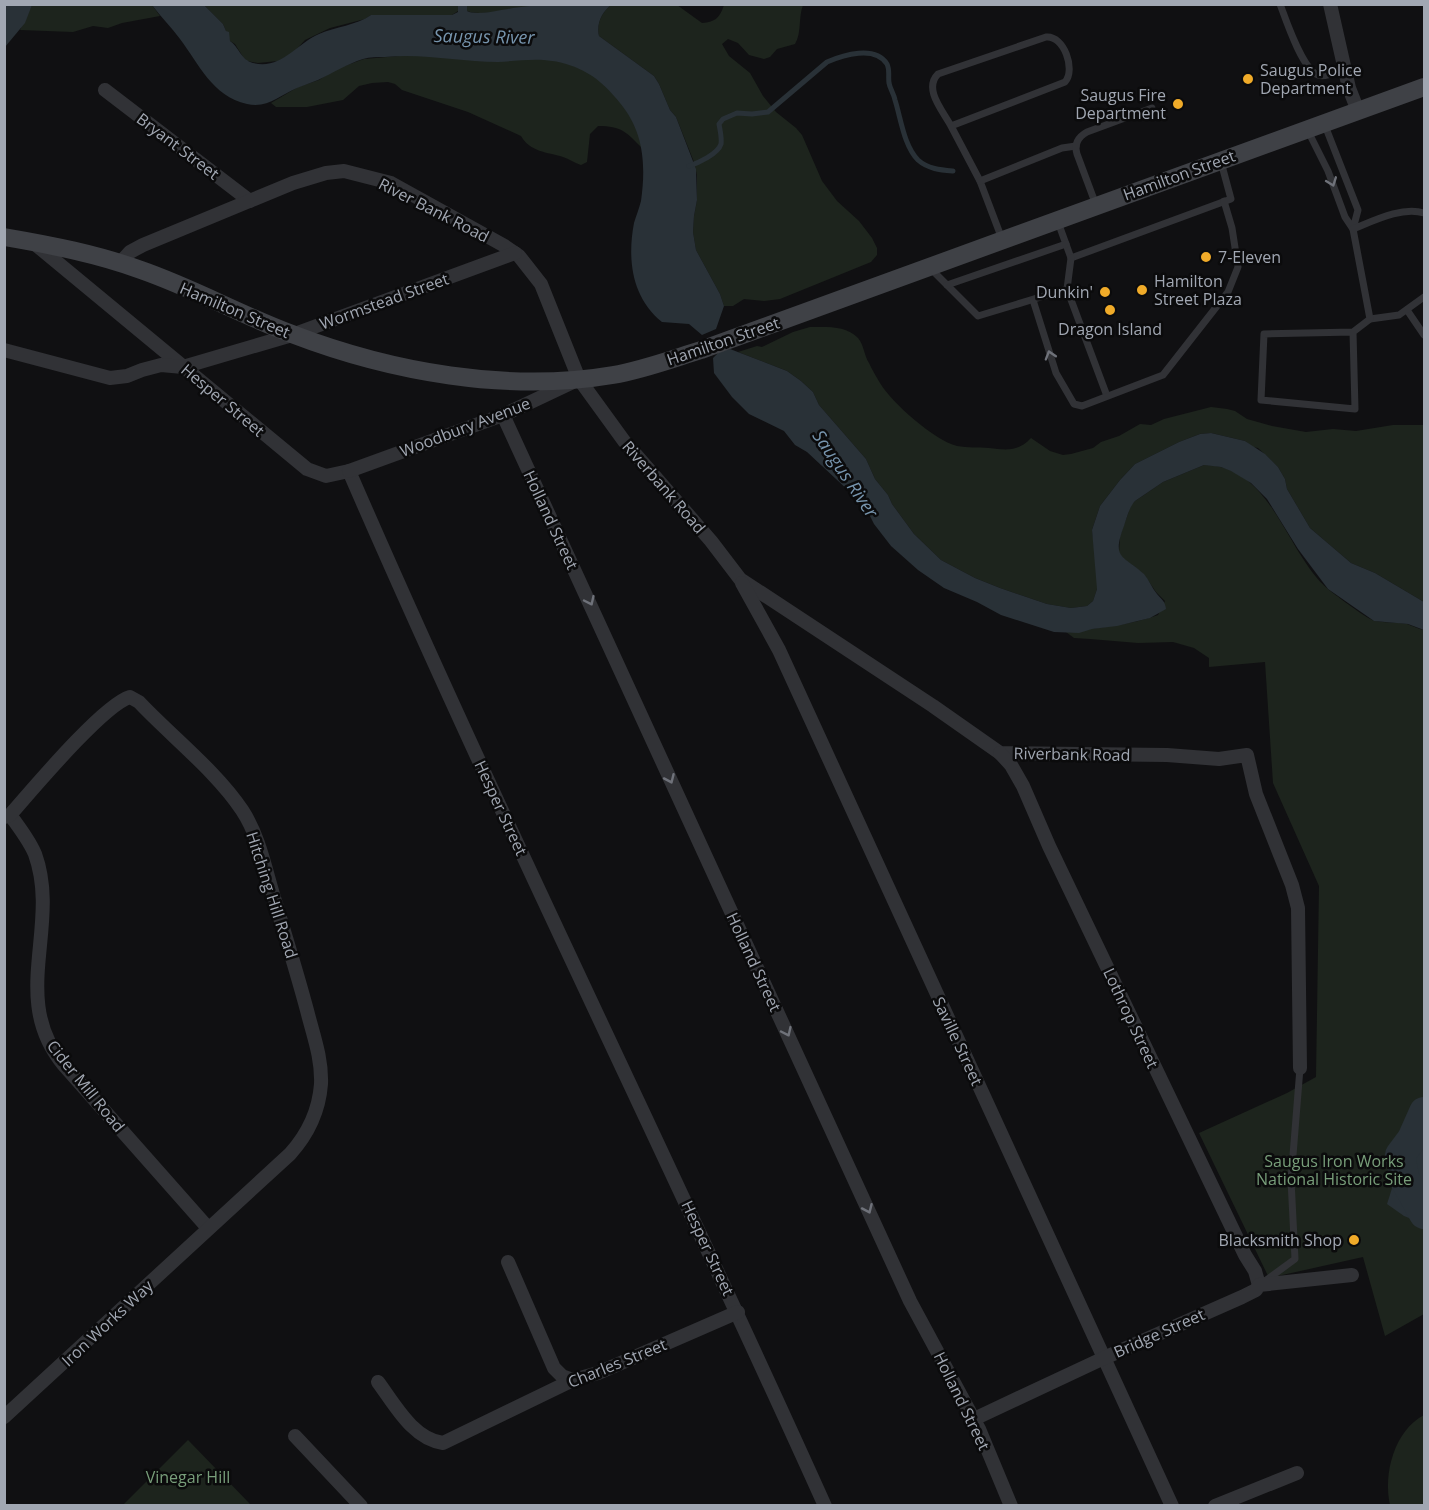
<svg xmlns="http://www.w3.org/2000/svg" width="1429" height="1510" font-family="'Open Sans',sans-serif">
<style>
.green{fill:#1d241d}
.water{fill:#293137}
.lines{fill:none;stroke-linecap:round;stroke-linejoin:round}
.stream{stroke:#293137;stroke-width:5}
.river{stroke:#293137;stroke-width:30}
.service{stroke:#313236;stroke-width:7}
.minor{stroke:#313236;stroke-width:14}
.secondary{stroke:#3f4146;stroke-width:18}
.oneway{stroke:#6f727a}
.poi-dot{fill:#f0ab29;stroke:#0b0b0c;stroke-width:2}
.labels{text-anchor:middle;stroke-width:5;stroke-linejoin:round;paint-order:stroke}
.poi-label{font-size:16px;fill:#a1a7b2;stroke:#0b0b0c;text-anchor:start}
.street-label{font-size:16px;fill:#a1a7b2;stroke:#0b0b0c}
.park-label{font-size:16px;fill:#789e7a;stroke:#0b0b0c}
.water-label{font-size:18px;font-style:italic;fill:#7795ae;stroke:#0b0b0c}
</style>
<rect width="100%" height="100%" fill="#101012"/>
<!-- green -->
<g class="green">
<path d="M458,4V11L452,15H371L365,19L330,28L305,40L293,53L278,61L258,63L247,61L243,57L235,44L230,41L223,24L204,5Z"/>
<path d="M32,5H152L160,16L122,23L108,28L93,26L73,32L20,30Z"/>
<path d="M467,5H540C525,7 479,17 467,11Z"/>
<path d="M611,5H677L702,23C716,22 720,17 724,5H803C798,18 802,32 795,44L777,49L770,57L764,59L749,55L738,43L728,39L722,44L729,56L750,73L763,96L776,112L796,128L802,135L822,181L837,201L859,221L872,238L877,248V255L871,262L780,299L764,301L744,299L733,306H724L720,294L696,250L693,232L694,216L697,200V175L694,162L676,117L670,110L659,84L654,76L599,36C596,24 602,12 611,5Z"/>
<path d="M410,55L569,56L619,96L638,131L642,148C626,132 622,126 598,126L590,134L587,162L581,165C575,163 569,159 563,157C547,152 530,152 521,136L468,112L402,90L395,84L388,82L372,83L359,86L343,100L307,107H276L271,103L298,87L319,80L336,69L364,59Z"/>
<path d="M810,327C826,327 846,325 858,338C864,345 864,355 869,363C872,370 876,376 880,383C892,403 934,440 957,446C968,448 978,447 989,448C1006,450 1018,452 1031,438L1050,451L1063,455L1071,454L1093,448L1101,442L1119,436L1140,424L1151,425L1164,419L1211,407L1227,409L1235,411L1247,419L1272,426L1306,432L1333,429L1356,431L1393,425H1424V602L1375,573L1351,563L1310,528L1287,489L1285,479L1278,467L1258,448L1253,447L1245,441L1211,433L1200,434L1179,442L1135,464L1120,480L1100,506L1092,530L1097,570V589L1093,601L1087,606L1071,608L1047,604L1000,588L975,578L941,560L914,534L892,504L888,495L875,479L866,459L819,405L813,392L801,381L787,371L738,352L757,346L762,347L793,332Z"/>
<path d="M1204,465C1273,466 1285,553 1329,590C1337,596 1367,619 1375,621C1385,623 1397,622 1407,624C1413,626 1419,629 1424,630V1314L1385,1336L1363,1257L1269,1278L1199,1133L1287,1093L1316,1077L1319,886L1273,783L1265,662L1209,667V658L1194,648L1173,642L1138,643L1090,639L1074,638L1066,632C1078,633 1086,629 1098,628C1119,625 1139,622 1158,615L1165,601L1156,592L1145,576L1134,566L1123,560L1119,552L1120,536L1131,505L1135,501L1163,482Z"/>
<path d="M1424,1415V1505H1390C1383,1474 1394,1431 1424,1415Z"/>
<path d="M188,1440L251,1505H123Z"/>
</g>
<!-- water -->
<g class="water">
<path d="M5,4L32,5L25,23L5,47Z"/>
<path d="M458,4L467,5V11C476,16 502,10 513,8C545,3 578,4 611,5C602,12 596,24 599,36L654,76L659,84L670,110L676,117L696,169L697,200L694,216L693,232L696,250L720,294L724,306L716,329L702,335L689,324L662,322C632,298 627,260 634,223C636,216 639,209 641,201C646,165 644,132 620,103C611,92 600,80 587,73C577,67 563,62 552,61C535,58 516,61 498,62C460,62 424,53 385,57C378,57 370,57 363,59C347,64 333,73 318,80C311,83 304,85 297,88C280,95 267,109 247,104C212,96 199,64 180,39C171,27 161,17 152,5H204L223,24L226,31L229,32L230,41C239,47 241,60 253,63C281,70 296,44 319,34C335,27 357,25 371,15H452L458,12Z"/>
<path d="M730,349L787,371L801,381L813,392L819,405L866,459L875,479L888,495L892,504L914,534L941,560L975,578L1000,588L1047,604L1071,608L1087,606L1093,601L1097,589L1092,530L1100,506L1120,480L1135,464L1179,442L1200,434L1211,433L1245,441L1265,454L1278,467L1285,479L1287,489L1310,528L1351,563L1375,573L1424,602V630L1408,624L1374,621L1328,589L1298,549L1267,499L1251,483L1231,471L1221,467L1204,465L1163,482L1135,501C1129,508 1127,517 1124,526C1111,560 1124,555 1144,574C1149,580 1152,588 1157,594C1162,600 1165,601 1166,609L1150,618L1117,626L1092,629L1079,633L1054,632L1001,615L977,602L944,588L918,570L891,546L874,524L865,506L807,452L795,445L784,431L749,414L732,397L714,373L713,358L719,352Z"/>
<path d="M1424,1100V1224L1404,1216L1387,1204L1410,1132Z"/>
</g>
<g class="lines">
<!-- stream -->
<path class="stream" d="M689,166C698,163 718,154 721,144C722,138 720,130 719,124L723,119L737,113L752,114L768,112L827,62C843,55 875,45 887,64C890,70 888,76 889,83C890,89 894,94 895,100C901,119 904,146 918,160C928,169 941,170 953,171"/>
<!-- river -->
<path class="river" d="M1424,1112L1412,1139L1400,1155L1405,1180L1424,1214"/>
<!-- service -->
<g class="service">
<path d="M1280,4C1286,20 1302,69 1318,75C1326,78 1337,71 1345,68"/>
<path d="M951,126C943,111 923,89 938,74L1046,37C1064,35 1076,70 1065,82L951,126L980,181L1002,239"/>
<path d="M1308,131L1328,171L1345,217L1353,229L1358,210L1324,123"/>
<path d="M980,181L1062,148L1076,146"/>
<path d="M1096,205L1077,154C1074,144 1078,137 1087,132L1152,108"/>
<path d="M1058,222L1071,258L1231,199L1221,162"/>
<path d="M930,268L978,316L1067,289L1071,258"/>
<path d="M947,285L1066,244"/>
<path d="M1067,289L1107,396"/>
<path d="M1033,300L1056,373L1074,404L1082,406L1163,375L1228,292L1238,267L1232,228L1224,201"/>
<path d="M1407,310L1424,335"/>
<path d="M1370,319L1399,315L1424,297"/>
<path d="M1353,332L1355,409L1261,400L1264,334L1353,332L1370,319L1353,229C1373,221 1402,206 1424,213"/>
<path d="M1265,1281L1295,1259L1291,1180L1300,1068"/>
</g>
<!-- minor -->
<g class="minor">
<path d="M1330,4L1349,88L1358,111"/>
<path d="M105,90L250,201"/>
<path d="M35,244L307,469L326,476L349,471C500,819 669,1159 825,1506"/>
<path d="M120,263L130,252L143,245L293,183L326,173L344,171L391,183L503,245L519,256L541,284L579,379L624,441L711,541L740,579L933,706L1000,753L1167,755L1219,759L1247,755L1256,794L1292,885L1298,908L1300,1068"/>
<path d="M4,350L110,378L127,376L142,370L161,365L183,367L292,335L515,253"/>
<path d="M503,415L910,1301L979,1429L1011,1506"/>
<path d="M349,471L503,415L571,383"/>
<path d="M742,583L779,650L1172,1506"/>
<path d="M1000,753L1011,765L1023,786L1049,846L1245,1255L1255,1271L1259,1285"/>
<path d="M10,815C19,827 29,840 35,854C61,926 9,998 63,1064L208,1228"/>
<path d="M4,817L10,815C32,790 103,705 130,697L139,702C171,736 216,771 242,810C260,837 266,873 276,904C287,942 299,979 309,1018C315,1040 322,1061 321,1084C319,1111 308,1134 290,1154L4,1417"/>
<path d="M508,1262L554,1368L562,1376L573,1380"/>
<path d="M378,1382C395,1405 413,1439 443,1443L573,1380L598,1373L738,1312"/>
<path d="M974,1419L1104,1358L1242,1297L1256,1290L1259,1285L1352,1275"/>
<path d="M295,1436L361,1506"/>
<path d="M1215,1506L1297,1473"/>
</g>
<!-- secondary -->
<path class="secondary" d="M4,237C51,245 97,254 141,270C193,288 241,315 292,334C391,372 508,393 613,375C643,370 672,359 701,350L1424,87"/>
</g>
<!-- one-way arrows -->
<defs><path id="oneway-chevron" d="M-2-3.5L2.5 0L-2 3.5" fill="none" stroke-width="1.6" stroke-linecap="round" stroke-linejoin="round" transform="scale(1.5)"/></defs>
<g class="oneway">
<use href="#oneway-chevron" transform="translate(1332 182) rotate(69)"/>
<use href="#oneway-chevron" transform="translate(1050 355) rotate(-107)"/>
<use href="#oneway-chevron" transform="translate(590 601) rotate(65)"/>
<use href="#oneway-chevron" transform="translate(670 779) rotate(66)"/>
<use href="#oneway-chevron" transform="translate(787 1032) rotate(65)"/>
<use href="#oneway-chevron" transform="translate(868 1209) rotate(66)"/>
</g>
<!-- markers -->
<g class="poi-dot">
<circle cx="1248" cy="79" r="6"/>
<circle cx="1178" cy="104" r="6"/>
<circle cx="1206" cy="257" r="6"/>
<circle cx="1142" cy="290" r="6"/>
<circle cx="1105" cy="292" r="6"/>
<circle cx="1110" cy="310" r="6"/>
<circle cx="1354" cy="1240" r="6"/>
</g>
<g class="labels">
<!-- poi labels -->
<g class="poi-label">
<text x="1260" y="76">Saugus Police<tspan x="1260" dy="18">Department</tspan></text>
<text x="1166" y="101" text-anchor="end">Saugus Fire<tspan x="1166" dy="18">Department</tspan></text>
<text x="1218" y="263">7-Eleven</text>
<text x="1154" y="287">Hamilton<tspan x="1154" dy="18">Street Plaza</tspan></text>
<text x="1093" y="298" text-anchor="end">Dunkin'</text>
<text x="1110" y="335" text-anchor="middle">Dragon Island</text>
<text x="1342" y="1246" text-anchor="end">Blacksmith Shop</text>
</g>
<!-- street labels -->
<g class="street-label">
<text transform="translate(178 146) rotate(37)" y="6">Bryant Street</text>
<text transform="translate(1179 175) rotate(-20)" y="6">Hamilton Street</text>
<text transform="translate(434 210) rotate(27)" y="6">River Bank Road</text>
<text transform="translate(384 301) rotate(-20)" y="6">Wormstead Street</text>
<text transform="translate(235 310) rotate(23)" y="6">Hamilton Street</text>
<text transform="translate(723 341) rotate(-19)" y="6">Hamilton Street</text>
<text transform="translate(223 400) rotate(40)" y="6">Hesper Street</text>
<text transform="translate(465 427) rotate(-21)" y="6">Woodbury Avenue</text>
<text transform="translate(664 487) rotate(49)" y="6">Riverbank Road</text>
<text transform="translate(551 520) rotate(65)" y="6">Holland Street</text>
<text transform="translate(1072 754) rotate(1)" y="6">Riverbank Road</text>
<text transform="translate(501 808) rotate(65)" y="6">Hesper Street</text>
<text transform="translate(272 895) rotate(72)" y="6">Hitching Hill Road</text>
<text transform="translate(754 962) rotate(65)" y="6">Holland Street</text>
<text transform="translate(1131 1018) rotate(65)" y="6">Lothrop Street</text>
<text transform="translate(958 1041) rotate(65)" y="6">Saville Street</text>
<text transform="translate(86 1086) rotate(51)" y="6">Cider Mill Road</text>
<text transform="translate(708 1248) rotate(65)" y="6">Hesper Street</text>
<text transform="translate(107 1323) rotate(-43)" y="6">Iron Works Way</text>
<text transform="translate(1159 1333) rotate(-24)" y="6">Bridge Street</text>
<text transform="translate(617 1363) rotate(-22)" y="6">Charles Street</text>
<text transform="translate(962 1401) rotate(64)" y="6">Holland Street</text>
</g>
<!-- park labels -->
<g class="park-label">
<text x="1334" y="1167">Saugus Iron Works<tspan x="1334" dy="18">National Historic Site</tspan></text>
<text x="188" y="1483">Vinegar Hill</text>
</g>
<!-- water labels -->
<g class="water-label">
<text transform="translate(484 37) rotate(1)" y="6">Saugus River</text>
<text transform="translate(845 474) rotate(56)" y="6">Saugus River</text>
</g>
</g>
<!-- border -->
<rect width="1429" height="1510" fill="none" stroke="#a1a7b2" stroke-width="12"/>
</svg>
